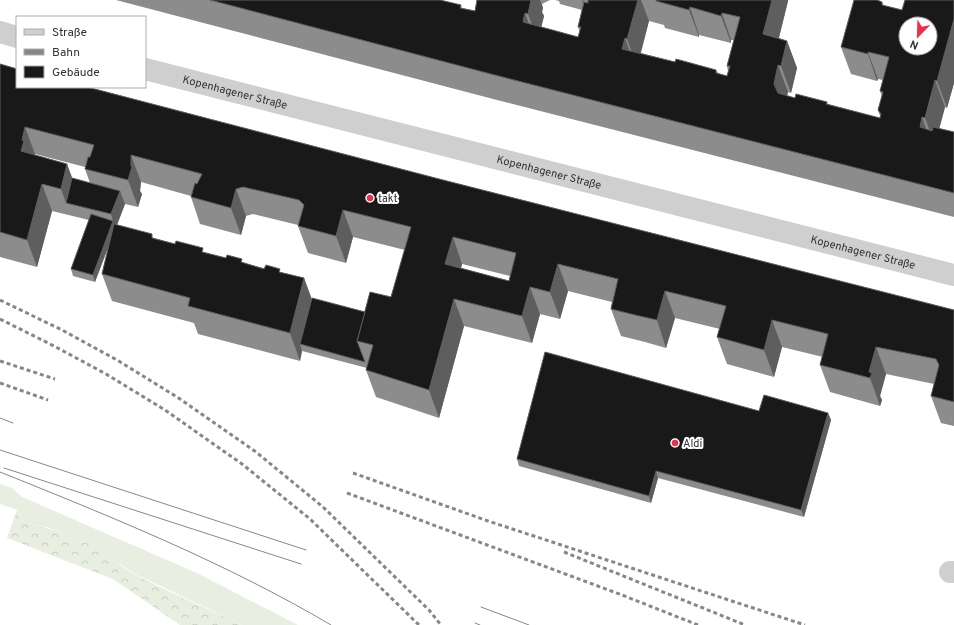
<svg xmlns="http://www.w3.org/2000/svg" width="954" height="625" font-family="Overpass,sans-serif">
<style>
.grass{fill:#e9efe0}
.forest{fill:url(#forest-crowns)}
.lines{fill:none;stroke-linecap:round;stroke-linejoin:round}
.minor{stroke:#cfcfcf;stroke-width:22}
.tram{stroke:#878787;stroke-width:1}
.rail{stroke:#878787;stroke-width:3;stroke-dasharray:4 3;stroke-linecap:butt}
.wall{fill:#8c8c8c;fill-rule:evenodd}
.shaded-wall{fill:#5e5e5e}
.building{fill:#191919;stroke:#5e5e5e;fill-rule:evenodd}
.poi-dot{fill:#ed3045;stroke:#fff;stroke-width:1.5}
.labels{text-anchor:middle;stroke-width:4;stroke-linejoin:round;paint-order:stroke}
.street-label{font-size:11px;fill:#323232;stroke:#fff}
.poi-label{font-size:11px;fill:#323232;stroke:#fff;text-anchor:start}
</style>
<defs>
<pattern id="forest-crowns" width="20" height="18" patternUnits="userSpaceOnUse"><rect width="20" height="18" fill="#e9efe0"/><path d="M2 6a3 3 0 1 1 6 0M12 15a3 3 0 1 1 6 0" fill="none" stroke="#c8cdc1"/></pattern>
</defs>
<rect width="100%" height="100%" fill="#fff"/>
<!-- grass -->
<path class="grass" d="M0,484L12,488L22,497L197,573L298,625H241L207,608L135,574L98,550L76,539L49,528L23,522L17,510L0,504Z"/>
<!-- forest -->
<path class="forest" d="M17,510L23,522C49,528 74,536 98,549C111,557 122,568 136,575C170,593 206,607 241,625H180L113,579L7,538Z"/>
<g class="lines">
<!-- minor -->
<g class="minor">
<path d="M0,32L17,37"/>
<path id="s1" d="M145,69L954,275"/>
<path d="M950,572H954"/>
</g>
<!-- tram -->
<g class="tram">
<path d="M0,418L13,423"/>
<path d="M0,450L306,550"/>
<path d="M4,468L301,564"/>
<path d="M0,472C112,517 226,563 331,625"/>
<path d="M481,607L529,625"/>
<path d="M475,623L480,625"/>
</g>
<!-- rail -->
<g class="rail">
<path d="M0,300L62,330L117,360L177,397L256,452L323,507L429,610L441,625"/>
<path d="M0,319L54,346L106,374L165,410L242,464L310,519L419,625"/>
<path d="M0,361L55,379"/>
<path d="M0,383L48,400"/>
<path d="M353,473L488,521L805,625"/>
<path d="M347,493L622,595L698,625"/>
<path d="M564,552L745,625"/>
</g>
</g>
<!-- wall -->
<g class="wall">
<path d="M116,0H440L461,5L462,8L475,11L477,0H550L542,4L543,8L542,12L544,16L541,27L578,37L580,32L578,27L582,10L560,4L559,1L555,0H788V1L779,38L787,41L797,68L791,93L788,92L787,96L795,98L827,102L828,104L880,118V116L878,110L882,96L880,91L883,80L878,79L877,81L851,74L841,47L882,2L884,6L902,10L954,0V83L947,108L945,107L939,129L954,132V217L497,100ZM649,21L664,25L665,28L699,37V35L731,43V40H734L727,66L728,71L727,76L718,73L716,70L675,62L641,53Z"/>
<path d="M0,64L443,180L954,310V426L941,423L931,396L934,384L886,374L880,396L882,400L880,406L830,392L820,365L823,357L782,347L774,377L727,364L717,337L720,329L675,318L666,348L645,342L621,336L611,309L612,302L568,291L560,319L540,314L532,343L464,326L439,418L376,397L366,370L367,368L302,351L300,361L198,334L194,323L112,301L102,274L109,243L95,282L73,276L71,269L89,220L52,211L37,267L0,257ZM35,154L85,167V169L90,183L72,178L67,164L34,155ZM141,182L191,196V197L200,224L241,235L246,216L253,214L298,225V226L308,253L346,263L353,237L405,250L391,297L365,312L312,299L304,278L243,263L154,238L117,225L125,204L138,207L142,194L140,191ZM462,264L510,276L509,281L461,268Z"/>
<path d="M759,411L828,413L831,420L804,517L658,478L651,503L519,466L517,459Z"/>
</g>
<!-- shaded-wall -->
<g class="shaded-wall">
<path d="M531,0H540L543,8L542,12L544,16L538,41L528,14Z"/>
<path d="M582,0H583L586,9L585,10Z"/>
<path d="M638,0H641L649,21L637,66L627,39Z"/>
<path d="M772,0H788V1L773,61L763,34Z"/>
<path d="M690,7L699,35V37L689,10Z"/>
<path d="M525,13L535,40L523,22Z"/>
<path d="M722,13L731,40V43L721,16Z"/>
<path d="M954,19V83L947,108L937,81Z"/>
<path d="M625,38L635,65L622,49Z"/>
<path d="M787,41L797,68L791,93L781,66Z"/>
<path d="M868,52L878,79L877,81L868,54Z"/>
<path d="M778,65L788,92L783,111L774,84Z"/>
<path d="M935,80L945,107L935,145L925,118Z"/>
<path d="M922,117L932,145L920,127Z"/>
<path d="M25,127L35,154L32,164L21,151L22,140Z"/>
<path d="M131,155L141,182L140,191L142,194L138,207L128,180L131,166Z"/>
<path d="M67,164L77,191L66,203L61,189Z"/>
<path d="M42,184L52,211L37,267L27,240Z"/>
<path d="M236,189L246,216L241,235L231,208Z"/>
<path d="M120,191L125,204L95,282L93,275L113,221L111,214Z"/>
<path d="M343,210L353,237L346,263L336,236Z"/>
<path d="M453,237L462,264L455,291L445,264Z"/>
<path d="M558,264L568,291L560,319L550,292Z"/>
<path d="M304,278L314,306L300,344L302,351L300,361L290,333Z"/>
<path d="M530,287L540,314L532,343L522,316Z"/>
<path d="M665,291L675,318L666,348L657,320Z"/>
<path d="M454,299L464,326L439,418L429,390Z"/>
<path d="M772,320L782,347L774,377L764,350Z"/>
<path d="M876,347L886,374L880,396L882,400L880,406L870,378L869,372Z"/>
<path d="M828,413L831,420L804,517L801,510Z"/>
<path d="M656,471L658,478L651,503L649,496Z"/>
</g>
<!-- building -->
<g class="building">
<path d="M210,0H440L461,5L460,8L475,11L477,0H531L528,14L525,13L523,22L578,37L581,27H578L584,2L588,3V0H638L627,39L625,38L622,49L675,62L676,59L716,70V73L727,76L730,66H727L740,17L722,13L721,16L690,7L689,10L656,1V0H772L763,34L787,41L781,66L778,65L774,84L778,93L795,98L796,94L827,102L826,104L880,118L881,114L878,110L883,92L880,91L889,57L868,52V54L841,47L854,0H877L882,2V5L902,10L905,0H954V19L937,81L935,80L925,118L922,117L920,127L932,131L933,127L954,132V193L487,73ZM906,24H930V48H906Z"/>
<path d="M0,64L17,69V87H87L443,180L954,310V402L931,396L939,365L936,359L876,347L869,372L872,373L870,378L820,365L828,334L772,320L764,350L717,337L726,306L665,291L657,320L635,315L611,309L618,279L558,264L550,292L530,287L522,316L454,299L429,390L366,370L373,345L357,341L370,292L391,297L411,227L343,210L336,236L298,226L304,205L299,200L243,187L236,189L231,208L191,197L195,183L197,184L202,174L131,155V166L132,167L128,180L85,169L88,157H90L94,145L25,127L22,140L24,141L21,151L67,164L61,189L42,184L27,240L0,232ZM453,237L516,253L509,281L445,264Z"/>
<path d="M72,178L120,191L111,214L66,203Z"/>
<path d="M91,214L113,221L93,275L71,269Z"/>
<path d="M114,224L152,234V238L175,244L176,241L203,248L202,252L226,258L227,255L242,259L241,262L264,269L266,265L280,269L279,272L304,278L290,333L188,306L190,298L102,274Z"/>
<path d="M312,298L365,312L357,341L365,362L300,344Z"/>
<path d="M545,352L759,411L764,395L828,413L801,510L656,471L649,496L517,459Z"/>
</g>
<!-- markers -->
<g class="poi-dot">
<circle cx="370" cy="198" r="4"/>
<circle cx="675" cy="443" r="4"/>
</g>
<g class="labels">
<!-- street labels -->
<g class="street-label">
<text dy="4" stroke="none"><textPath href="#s1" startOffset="93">Kopenhagener Straße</textPath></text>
<text dy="4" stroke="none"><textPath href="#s1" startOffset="417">Kopenhagener Straße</textPath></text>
<text dy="4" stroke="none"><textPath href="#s1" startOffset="741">Kopenhagener Straße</textPath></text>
</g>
<!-- poi labels -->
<g class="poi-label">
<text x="378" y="202">takt</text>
<text x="683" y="447">Aldi</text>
</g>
</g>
<!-- legend -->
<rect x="16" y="16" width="130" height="72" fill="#ffffff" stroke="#adadad"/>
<rect x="24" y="29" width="20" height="6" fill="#cfcfcf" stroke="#adadad"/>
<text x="52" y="36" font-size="12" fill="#323232">Straße</text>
<rect x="24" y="49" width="20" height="6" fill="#878787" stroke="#adadad"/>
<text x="52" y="56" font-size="12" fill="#323232">Bahn</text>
<rect x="24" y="66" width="20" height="12" fill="#191919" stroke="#adadad"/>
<text x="52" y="76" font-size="12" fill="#323232">Gebäude</text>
<!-- north arrow -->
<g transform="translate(918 36) rotate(203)"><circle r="19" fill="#ffffff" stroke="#adadad"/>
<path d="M0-3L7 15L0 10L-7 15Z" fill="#ed3045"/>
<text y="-6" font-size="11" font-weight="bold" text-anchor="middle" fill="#323232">N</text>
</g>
</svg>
